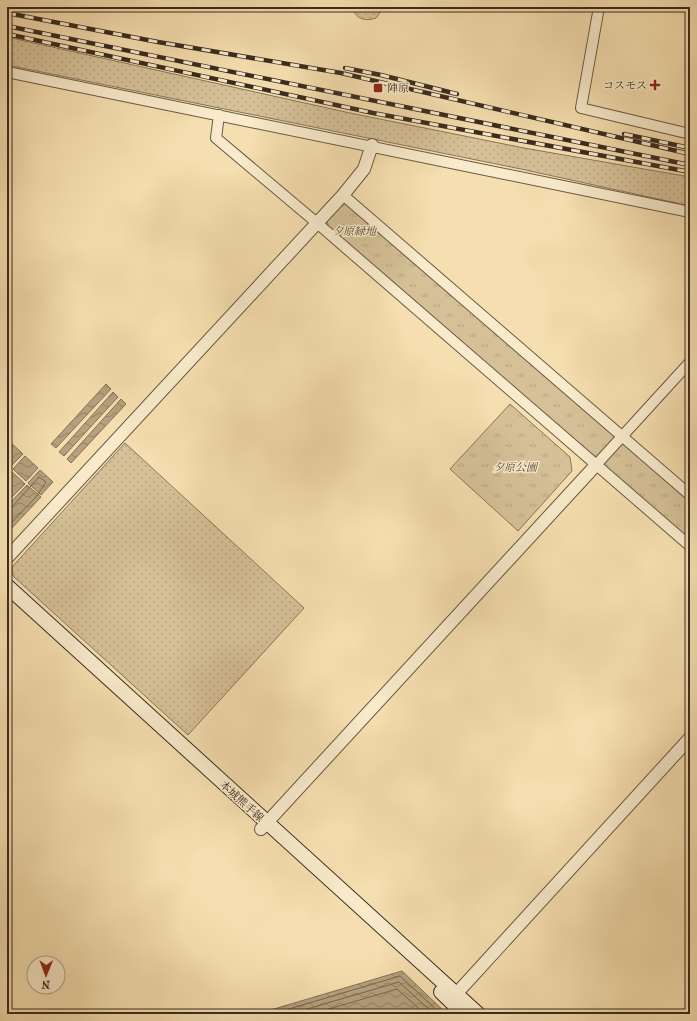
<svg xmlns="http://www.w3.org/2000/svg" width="697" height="1021" font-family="'IM FELL French Canon','Noto Serif JP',serif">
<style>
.grass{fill:url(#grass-dots);stroke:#88765b}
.park{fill:url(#park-tufts);stroke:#88765b}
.water{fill:url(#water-waves);stroke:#847258}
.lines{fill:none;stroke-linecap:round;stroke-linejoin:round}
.shore{stroke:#78664e;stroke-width:1}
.minor-casing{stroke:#695843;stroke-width:12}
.tertiary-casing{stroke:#695843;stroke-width:14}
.secondary-casing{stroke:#3a2b1f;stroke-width:16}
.minor{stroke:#f8eacb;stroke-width:10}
.tertiary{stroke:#f8eacb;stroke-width:12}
.secondary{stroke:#f8eacb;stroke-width:14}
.rail-casing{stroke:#3a2b1f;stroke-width:4.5}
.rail{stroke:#f8eacb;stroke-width:3;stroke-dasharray:9;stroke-linecap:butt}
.poi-dot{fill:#8f2418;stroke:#f8eacb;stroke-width:1.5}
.labels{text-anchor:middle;stroke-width:3;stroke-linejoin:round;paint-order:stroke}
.poi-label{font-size:11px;fill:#3a2b1f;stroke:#f8eacb;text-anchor:end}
.park-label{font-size:11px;font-style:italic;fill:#594937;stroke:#f8eacb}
.street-label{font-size:11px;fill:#3a2b1f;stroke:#f8eacb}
</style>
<defs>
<pattern id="grass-dots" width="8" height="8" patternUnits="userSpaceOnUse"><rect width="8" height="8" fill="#d5c097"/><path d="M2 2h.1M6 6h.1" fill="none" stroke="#b8a582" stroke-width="1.8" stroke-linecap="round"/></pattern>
<pattern id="park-tufts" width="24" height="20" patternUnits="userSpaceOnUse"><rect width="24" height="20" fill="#d5c097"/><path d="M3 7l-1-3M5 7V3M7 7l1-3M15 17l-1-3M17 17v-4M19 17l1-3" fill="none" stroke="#b8a582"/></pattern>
<pattern id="water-waves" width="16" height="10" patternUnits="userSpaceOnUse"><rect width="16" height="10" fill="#b5a17e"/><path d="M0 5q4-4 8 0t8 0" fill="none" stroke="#948367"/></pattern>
</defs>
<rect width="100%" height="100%" fill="#f5deaf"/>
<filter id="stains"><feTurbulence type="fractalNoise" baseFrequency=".005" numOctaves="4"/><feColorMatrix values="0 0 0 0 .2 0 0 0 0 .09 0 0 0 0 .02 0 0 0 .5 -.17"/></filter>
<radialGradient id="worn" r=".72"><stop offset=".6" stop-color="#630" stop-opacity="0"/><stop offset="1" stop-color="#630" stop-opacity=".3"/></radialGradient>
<!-- grass -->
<g class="grass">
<path d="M352,7H384L376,18C366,22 355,19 352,7Z"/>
<path d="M7,37L350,113L524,148L690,177V206L521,169L7,65Z"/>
<path d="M125,443L304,608L188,735L13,576L12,567Z"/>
</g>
<!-- park -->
<g class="park">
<path d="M342,204H346L690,502V540L329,228L327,221Z"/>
<path d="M510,404L570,457L572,471L518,531L450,469Z"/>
</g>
<!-- water -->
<g class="water">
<path d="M106,384L111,389L56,448L51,444Z"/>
<path d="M113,392L118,397L64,456L59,452Z"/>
<path d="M121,399L126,404L71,463L67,459Z"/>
<path d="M10,442L23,454L11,466L7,463V444Z"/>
<path d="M25,456L38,468L26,481L13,469Z"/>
<path d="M40,470L53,482L41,495L28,483Z"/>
<path d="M11,471L25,484L7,502V475Z"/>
<path d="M27,485L41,497L10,530L7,528V506Z"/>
<path d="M402,971L447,1014H257Z"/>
</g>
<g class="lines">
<!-- shore -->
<g class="shore">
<path d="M7,508L12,507L39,477L46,482L36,497L10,524L7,525"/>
<path d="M272,1014L400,976L441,1014"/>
<path d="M290,1014L399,982L434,1014"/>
<path d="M312,1014L397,989L425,1014"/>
</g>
<!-- minor casing -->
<g class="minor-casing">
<g id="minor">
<path d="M599,7L581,108L690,134"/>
<path d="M7,72L690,212"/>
<path d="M219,115L216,138L317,223L690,546"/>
<path d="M343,195L690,495"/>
<path d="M596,465L690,362"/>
</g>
</g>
<!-- tertiary casing -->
<g class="tertiary-casing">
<g id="tertiary">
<path d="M7,558L343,195L364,169L372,145"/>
<path d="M261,829L596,465"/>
<path d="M457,993L690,738"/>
</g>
</g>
<!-- secondary casing -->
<g class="secondary-casing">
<g id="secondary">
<path d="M7,586L478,1014"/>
<path d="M441,992L464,1014"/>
</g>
</g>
<!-- minor -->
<use href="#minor" class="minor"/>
<!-- tertiary -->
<use href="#tertiary" class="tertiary"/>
<!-- secondary -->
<use href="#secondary" class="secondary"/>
<!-- rail casing -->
<g class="rail-casing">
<g id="rail">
<path d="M7,13L158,42L341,73L690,154"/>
<path d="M7,26L690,165"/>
<path d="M7,34L373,113L690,172"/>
<path d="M345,68L381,75L457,94"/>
<path d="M624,134L690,148"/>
</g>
</g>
<!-- rail -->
<use href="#rail" class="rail"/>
</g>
<!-- markers -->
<g class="poi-dot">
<path d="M653 79h4v4h4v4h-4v4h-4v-4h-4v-4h4z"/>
<rect x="373" y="83" width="10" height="10" rx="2"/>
</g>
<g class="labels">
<!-- poi labels -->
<g class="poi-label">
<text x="647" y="89">コスモス</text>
<text x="387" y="92" text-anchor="start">陣原</text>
</g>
<!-- park labels -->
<g class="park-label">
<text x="354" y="235">夕原緑地</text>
<text x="515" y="471">夕原公園</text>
</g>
<!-- street labels -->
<g class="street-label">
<text transform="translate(242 801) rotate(42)" y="4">本城熊手線</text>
</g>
</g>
<!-- margin -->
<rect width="697" height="1021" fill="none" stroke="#f5deaf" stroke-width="24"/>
<rect x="8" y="8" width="681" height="1005" fill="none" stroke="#3a2b1f" stroke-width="2"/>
<rect x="12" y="12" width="673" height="997" fill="none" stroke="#3a2b1f"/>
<!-- north arrow -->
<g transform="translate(46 975) rotate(181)"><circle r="19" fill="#f8eacb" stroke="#ac9e86"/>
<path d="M0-3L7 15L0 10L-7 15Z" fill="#8f2418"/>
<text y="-6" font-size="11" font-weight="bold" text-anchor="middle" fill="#3a2b1f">N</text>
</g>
<rect width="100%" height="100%" filter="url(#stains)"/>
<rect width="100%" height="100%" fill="url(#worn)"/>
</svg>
